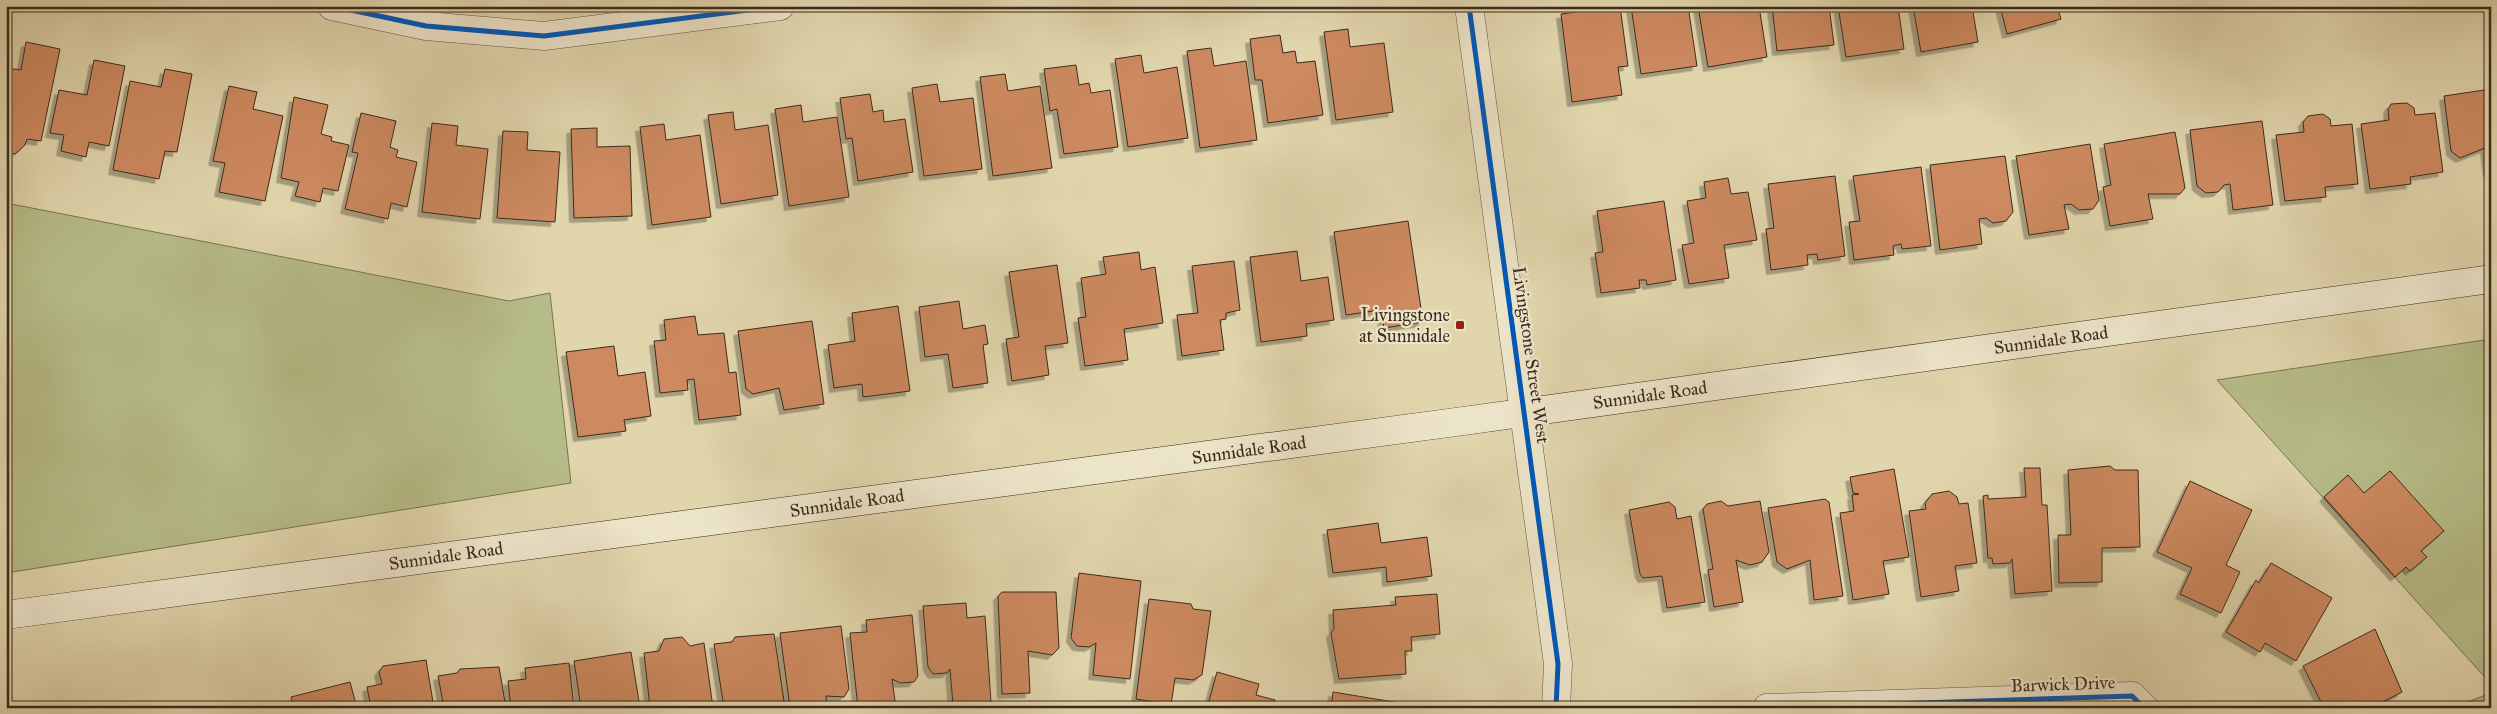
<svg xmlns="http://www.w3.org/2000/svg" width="2497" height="714" font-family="'IM FELL Great Primer',serif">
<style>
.green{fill:#b6bc87;stroke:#797452}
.building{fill:#cd895e;stroke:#3c2b1d;filter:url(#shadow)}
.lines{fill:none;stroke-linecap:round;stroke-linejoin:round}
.minor-casing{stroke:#655641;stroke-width:29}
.tertiary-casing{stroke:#655641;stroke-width:29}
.secondary-casing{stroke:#3c2b1d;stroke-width:29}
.minor{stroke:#ece4c9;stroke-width:28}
.tertiary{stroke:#ece4c9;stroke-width:28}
.secondary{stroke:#ece4c9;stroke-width:28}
.cycleway-casing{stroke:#ece4c9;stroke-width:8}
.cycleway{stroke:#0057b8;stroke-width:5}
.poi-dot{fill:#8f2418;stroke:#ece4c9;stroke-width:2}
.labels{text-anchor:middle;stroke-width:4.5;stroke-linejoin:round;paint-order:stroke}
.poi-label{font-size:18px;fill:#3c2b1d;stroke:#ece4c9;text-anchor:end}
.street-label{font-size:18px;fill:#3c2b1d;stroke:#ece4c9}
</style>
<defs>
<filter id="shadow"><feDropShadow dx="-4.5" dy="4.5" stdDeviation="0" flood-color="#0004"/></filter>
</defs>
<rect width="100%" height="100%" fill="#e1d5ac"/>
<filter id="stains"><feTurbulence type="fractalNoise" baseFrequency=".004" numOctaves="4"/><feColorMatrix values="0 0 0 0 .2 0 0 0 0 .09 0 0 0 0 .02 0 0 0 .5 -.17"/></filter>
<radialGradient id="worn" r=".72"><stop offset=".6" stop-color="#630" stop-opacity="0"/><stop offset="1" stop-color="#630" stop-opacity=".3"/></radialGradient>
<!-- green -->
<g class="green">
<path d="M6,203L509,301L550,293L571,483L6,573Z"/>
<path d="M2491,339V684L2217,380Z"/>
<path d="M2491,693V708H2451Z"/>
</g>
<!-- building -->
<g class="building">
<path d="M1591,6H1620L1628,66L1618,67L1622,95L1572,102L1561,14L1591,10Z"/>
<path d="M1631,6H1688L1697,66L1641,74Z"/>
<path d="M1698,6H1759L1767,57L1708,67Z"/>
<path d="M1772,6H1829L1834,45L1777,51Z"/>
<path d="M1838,6H1898L1904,49L1846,57Z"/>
<path d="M1913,6H1972L1978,42L1921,52Z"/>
<path d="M2000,6H2057L2061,19L2007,34Z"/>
<path d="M1348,29L1350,47L1384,43L1393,112L1336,120L1324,32Z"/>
<path d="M1280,35L1283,53L1295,51L1297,63L1315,61L1323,115L1268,123L1262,80H1255L1250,39Z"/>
<path d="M26,42L60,49L41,141L27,139L25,145L15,154L6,152V68L21,70Z"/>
<path d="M1211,48L1214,66L1246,61L1257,140L1200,148L1187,51Z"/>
<path d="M1141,55L1144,73L1177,67L1188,138L1128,147L1115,59Z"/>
<path d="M94,60L125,66L109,146L89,142L86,157L61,151L64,135L50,133L59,90L87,95Z"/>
<path d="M1076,65L1079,85L1089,83L1091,93L1110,90L1118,147L1064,154L1057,109L1050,111L1044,69Z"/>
<path d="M165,69L192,74L177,152L165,151L159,179L113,170L130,81L161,87Z"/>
<path d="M1005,74L1008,91L1040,86L1052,168L993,176L980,77Z"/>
<path d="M937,84L940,102L973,98L982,169L924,176L912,88Z"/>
<path d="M229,86L257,92L253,109L283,116L265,201L219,192L225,163L213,161Z"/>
<path d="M2491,89V172H2488L2485,148L2460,158L2451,151L2444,96Z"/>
<path d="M870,94L873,112L883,110L884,122L905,119L913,172L858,181L852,138L846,139L840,98Z"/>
<path d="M294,97L328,105L321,134L332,137L331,141L349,145L338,191L323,188L320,202L295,196L299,182L281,178Z"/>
<path d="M2407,103L2414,108L2415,115L2435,113L2443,172L2410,177L2411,184L2370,189L2361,124L2389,120L2388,109L2391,104Z"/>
<path d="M801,105L803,122L837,117L849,197L789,206L775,109Z"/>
<path d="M733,112L735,130L768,125L778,195L721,204L708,115Z"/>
<path d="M361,113L396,121L390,147L398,150L396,157L417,162L407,207L391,203L388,219L345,209L358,153L352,152Z"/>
<path d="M2323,114L2330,119L2331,126L2352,124L2358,184L2325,187L2326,197L2285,201L2276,135L2304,132L2303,122L2308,116Z"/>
<path d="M2262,121L2273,205L2233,210L2230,184L2224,185L2218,192L2206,193L2197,186L2190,130Z"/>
<path d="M432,123L458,126L456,145L488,149L480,219L422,212Z"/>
<path d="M664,124L666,140L700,135L711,217L652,225L640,127Z"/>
<path d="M597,128V147L630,146L632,216L574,218L571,129Z"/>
<path d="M503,131L528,132L527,150L560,152L555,222L497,218Z"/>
<path d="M2175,132L2185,188L2180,194H2148L2153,219L2110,226L2103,187L2111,185L2104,144Z"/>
<path d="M2090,144L2099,200L2093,209L2079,210L2071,204L2064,205L2069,229L2029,235L2016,156Z"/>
<path d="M2005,156L2013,212L2006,221L1993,223L1986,218L1979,219L1982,244L1940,250L1930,165Z"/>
<path d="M1921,167L1931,246L1902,249L1901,244L1893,246L1894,255L1854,260L1849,222L1860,221L1853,176Z"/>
<path d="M1835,176L1845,256L1818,260L1817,254L1807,255L1808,265L1771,270L1766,229L1774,228L1768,184Z"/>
<path d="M1728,178L1731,194L1748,192L1757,240L1724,245L1729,278L1689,284L1682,245L1694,243L1687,201L1706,198L1704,182Z"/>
<path d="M1664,201L1676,280L1647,285L1646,280H1639L1640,288L1601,293L1595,253L1603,252L1597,211Z"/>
<path d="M1408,221L1423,322L1384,328L1381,310L1346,315L1334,232Z"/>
<path d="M1297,251L1301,281L1328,277L1334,320L1306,324L1307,336L1261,342L1250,257Z"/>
<path d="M1139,252L1141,270L1155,267L1163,323L1124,329L1128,360L1085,366L1078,318L1086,317L1081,278L1106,274L1103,257Z"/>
<path d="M1234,261L1240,310L1226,313V319L1220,320L1224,350L1182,356L1177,315L1198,313L1192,266Z"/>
<path d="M1057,265L1068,343L1045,346L1049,375L1012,381L1006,339L1019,337L1009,272Z"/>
<path d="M959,301L963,329L985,325L988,344L983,345L988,383L953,388L948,354L925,357L919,307Z"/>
<path d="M898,306L910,391L863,397L862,384L834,388L828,345L855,341L852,313Z"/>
<path d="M695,316L698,335L724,333L729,373L736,372L741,415L699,420L694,379L687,380L688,390L660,393L654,341L666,340L664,320Z"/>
<path d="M812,321L824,404L784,410L779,388L753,394L746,389L738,331Z"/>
<path d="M614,346L618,376L645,372L651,416L624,420L626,431L578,437L566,352Z"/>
<path d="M2110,466L2115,470H2138L2140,547L2102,548V582L2059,583L2058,535H2071L2068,470Z"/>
<path d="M2024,468H2040L2042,505H2047L2052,591L2015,594L2012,559L2010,563L1993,564L1992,558H1988L1983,496L1988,495V499L2026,497Z"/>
<path d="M1894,469L1909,557L1883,561L1889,594L1853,600L1840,513L1854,511L1852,495L1859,494L1853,493L1850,477Z"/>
<path d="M2390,471L2444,531L2421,551L2427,557L2410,571L2406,567L2395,577L2324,497L2348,475L2364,493Z"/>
<path d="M2190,481L2252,510L2226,565L2240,572L2221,613L2180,594L2192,568L2157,552Z"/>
<path d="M1949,491L1957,497L1959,504L1968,503L1977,563L1955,566L1959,591L1921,597L1909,511L1926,509L1925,503L1932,494Z"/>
<path d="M1825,499L1829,502L1843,596L1814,600L1810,560L1787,569L1777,562L1768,508Z"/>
<path d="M1721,501L1728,506L1760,501L1769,552L1762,562L1750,565L1736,560L1743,602L1714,607L1708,570L1713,569L1703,509L1707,504Z"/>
<path d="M1669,502L1675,507L1677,519L1691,516L1705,602L1667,608L1662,576L1643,578L1640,574L1629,510Z"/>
<path d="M1378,523L1381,543L1427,537L1432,576L1387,582L1386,567L1333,573L1327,530Z"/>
<path d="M2271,563L2332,598L2296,661L2265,643L2260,652L2226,632L2256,580L2259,583Z"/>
<path d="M1079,573L1141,581L1130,679L1093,675L1096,643L1089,647L1077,646L1071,638Z"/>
<path d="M1002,592H1056L1059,648L1052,655L1028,651L1030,693L1002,694L998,596Z"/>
<path d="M1437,594L1440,634L1411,637L1412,651H1405L1406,674L1339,679L1331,633L1334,629L1333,610L1396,605L1395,597Z"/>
<path d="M1149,599L1191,604L1193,609L1211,611L1202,675L1193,680L1175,678L1171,705L1136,699Z"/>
<path d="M966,603L967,618L985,616L991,702L953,705L950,669L947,673L933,674L928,667L923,606Z"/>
<path d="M912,615L918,676L914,682L900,683L892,679L896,708H858L850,633L867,632L866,620Z"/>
<path d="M841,626L849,689L844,697L826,696L827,708H790L780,633Z"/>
<path d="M2375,629L2402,692L2371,708H2310L2321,702L2303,666Z"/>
<path d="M774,634L785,708H747V705L745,708H724L714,644L732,642L735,637Z"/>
<path d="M682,637L690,646L704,643L713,708H650L644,653L659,651L664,639Z"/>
<path d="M631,652L640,708H581L574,661Z"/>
<path d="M426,660L434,708H371L367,687L382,684L379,672L383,666Z"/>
<path d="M569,663L574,708H511L508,681L526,679L525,668Z"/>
<path d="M499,667L506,708H444L438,676L457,673L460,669Z"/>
<path d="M1217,672L1259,684L1256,695L1275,700L1273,708H1207Z"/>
<path d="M350,682L357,708H294L291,697Z"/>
<path d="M1333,692L1400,703V708H1331Z"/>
</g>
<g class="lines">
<!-- minor casing -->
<g class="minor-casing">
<g id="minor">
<path d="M332,6L426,26L544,36L780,6"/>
<path d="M1767,708L2132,696L2144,708"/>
</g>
</g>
<!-- tertiary casing -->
<g class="tertiary-casing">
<path id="tertiary" d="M1469,6L1558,664L1556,708"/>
</g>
<!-- secondary casing -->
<g class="secondary-casing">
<path id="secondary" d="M6,615L1456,422L2491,279"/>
</g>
<!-- minor -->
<use href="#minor" class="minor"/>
<!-- tertiary -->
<use href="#tertiary" class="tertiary"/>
<!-- secondary -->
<use href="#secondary" class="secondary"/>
<!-- cycleway casing -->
<g class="cycleway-casing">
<g id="cycleway">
<path d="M332,6L426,26L544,36L780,6"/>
<path d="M1469,6L1558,664L1556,708"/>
<path d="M1767,708L2132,696L2144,708"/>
</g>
</g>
<!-- cycleway -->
<use href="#cycleway" class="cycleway"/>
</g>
<!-- markers -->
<rect class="poi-dot" x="1455" y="320" width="10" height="10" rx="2.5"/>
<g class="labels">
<!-- poi labels -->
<g class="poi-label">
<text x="1450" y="321">Livingstone<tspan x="1450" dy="21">at Sunnidale</tspan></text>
</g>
<!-- street labels -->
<g class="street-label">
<text transform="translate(2051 340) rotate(-8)" y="6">Sunnidale Road</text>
<text transform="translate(1531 355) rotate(82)" y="6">Livingstone Street West</text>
<text transform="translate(1650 395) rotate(-8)" y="6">Sunnidale Road</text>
<text transform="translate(1249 450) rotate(-8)" y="6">Sunnidale Road</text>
<text transform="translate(847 503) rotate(-8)" y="6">Sunnidale Road</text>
<text transform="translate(446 556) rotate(-8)" y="6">Sunnidale Road</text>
<text transform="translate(2063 684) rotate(-2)" y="6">Barwick Drive</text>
</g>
</g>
<!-- margin -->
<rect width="2497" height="714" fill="none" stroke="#e1d5ac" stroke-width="25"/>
<rect x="8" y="8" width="2482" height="699" fill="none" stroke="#3c2b1d" stroke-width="2.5"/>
<rect x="12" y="12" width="2472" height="689" fill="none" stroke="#3c2b1d"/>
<rect width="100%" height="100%" filter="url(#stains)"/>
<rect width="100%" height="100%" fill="url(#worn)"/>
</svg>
